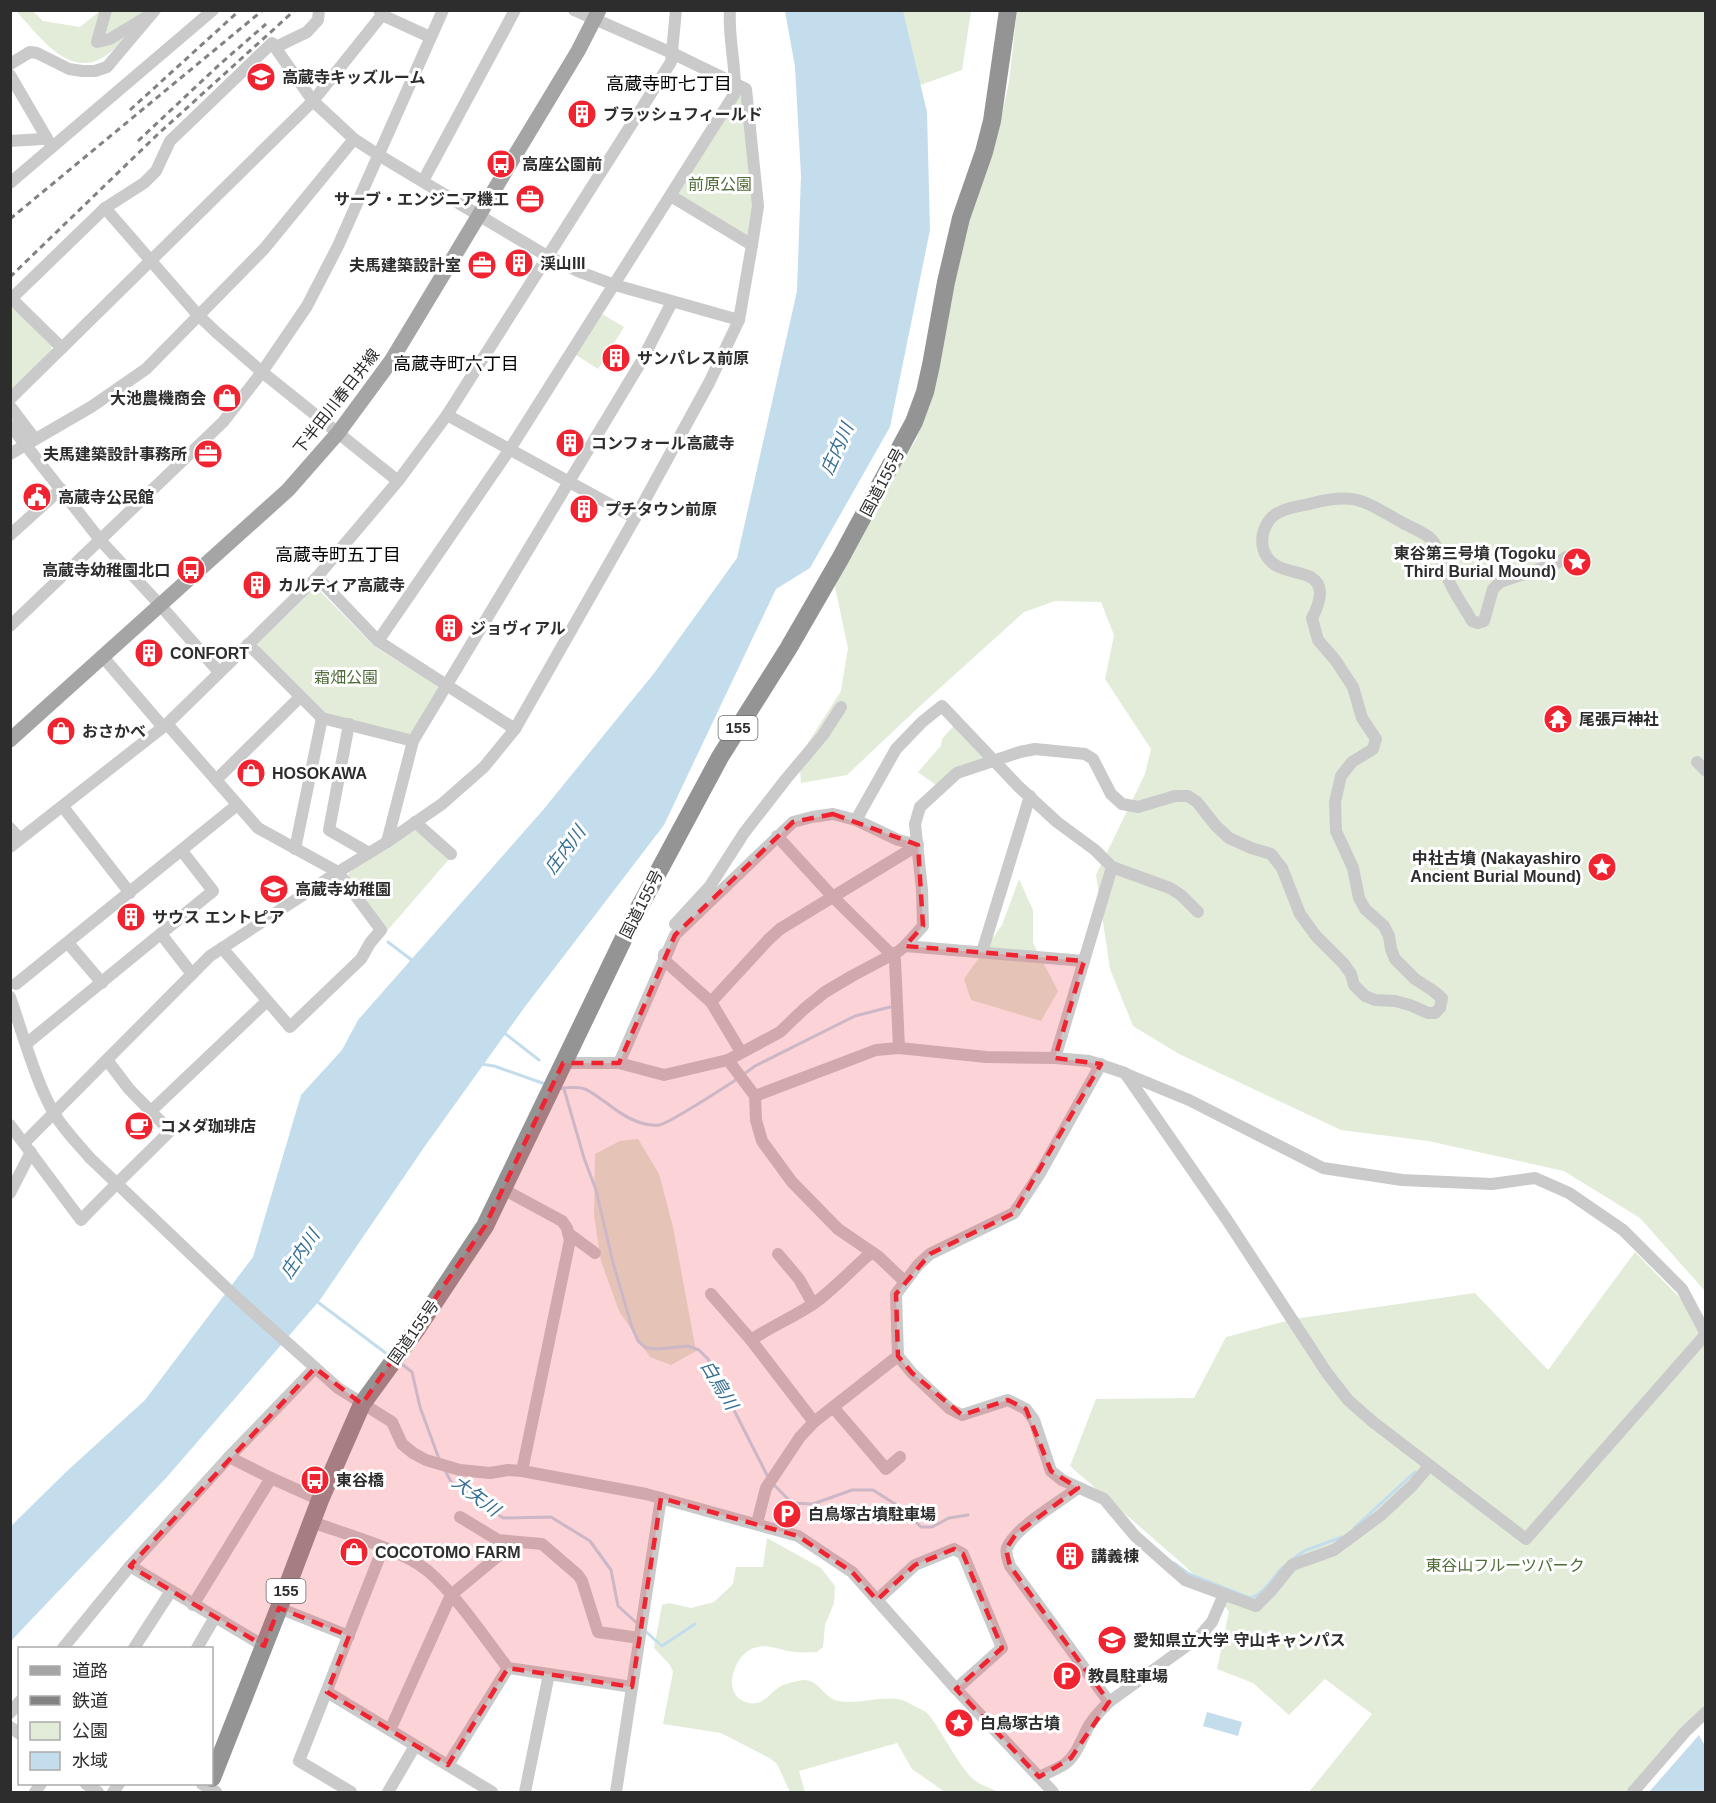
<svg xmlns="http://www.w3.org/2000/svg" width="1716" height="1803" font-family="Helvetica,'Noto Sans JP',sans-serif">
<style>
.green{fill:#e3ecd9}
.water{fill:#c4dded}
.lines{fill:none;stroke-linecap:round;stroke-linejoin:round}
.stream{stroke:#c4dded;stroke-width:3}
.minor{stroke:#cacaca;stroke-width:12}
.major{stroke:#a5a5a5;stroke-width:15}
.highway{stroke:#949494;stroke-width:18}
.rail{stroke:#828282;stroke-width:3;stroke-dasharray:6 4.5;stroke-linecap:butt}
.marked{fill:#f02331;fill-opacity:0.2;stroke:#f02331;stroke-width:4.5;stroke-dasharray:12 8;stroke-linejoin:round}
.labels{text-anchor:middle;stroke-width:6;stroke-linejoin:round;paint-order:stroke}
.shield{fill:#fff;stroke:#6c6c6c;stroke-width:1.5}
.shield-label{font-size:15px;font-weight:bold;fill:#2d2d2d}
.poi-label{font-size:16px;font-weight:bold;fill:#2d2d2d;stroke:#fff;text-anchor:start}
.park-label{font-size:16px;fill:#4f6b38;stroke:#fff}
.street-label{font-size:16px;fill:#2d2d2d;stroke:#fff}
.neighbourhood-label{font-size:18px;fill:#000;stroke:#fff}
.water-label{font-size:18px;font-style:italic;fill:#366f93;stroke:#fff}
</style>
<rect width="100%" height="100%" fill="#fff"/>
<!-- green -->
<g class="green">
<path d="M16,11H33L43,21L80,27L100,11H144C141,16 139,23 136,28C132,35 123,41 116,47C75,88 44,41 16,11Z"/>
<path d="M832,11H971L962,70L907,90Z"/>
<path d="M1017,11H1705V1291L1640,1218L1564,1171L1428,1141L1341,1130L1179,1054L1133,1026L1110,969L1096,875L1145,774L1151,749L1105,679L1114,635L1101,602L1055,601L1024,612L920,706L847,775L801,783L799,757L841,691L848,648L834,582L873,503L916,440L929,407L962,242L998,132L1009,82Z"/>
<path d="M738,96L742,97L754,204L750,235L745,236L679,196V190Z"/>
<path d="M11,309H15L52,346L51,351L11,392Z"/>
<path d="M602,314L624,327L598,369L576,355Z"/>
<path d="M314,589H318L374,646L437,686L439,690L414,733L408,736L324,715L258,647V643Z"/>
<path d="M957,722L992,761L940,788L918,772L941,746L942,739Z"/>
<path d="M415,830L450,858L387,931L348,877L349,872Z"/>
<path d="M1019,879L1033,910V943L1058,991L1041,1021L971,1000L964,979L1002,925Z"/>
<path d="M638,1139L659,1174L673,1227L696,1351L671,1365L650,1357L619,1311L601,1261L594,1215L595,1154L620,1141Z"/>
<path d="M1635,1252L1680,1298L1705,1334V1705L1627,1792H1309L1372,1714L1325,1679L1289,1715L1253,1683L1217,1669L1229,1611L1185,1566L1070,1466L1096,1399L1194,1398L1226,1337L1294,1319L1475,1293L1548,1370Z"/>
<path d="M767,1538L821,1568L835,1586L834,1603L825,1625L823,1647L817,1652C809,1652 801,1653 794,1652C779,1650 768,1643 754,1648C734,1654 719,1697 749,1703C765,1706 770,1691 783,1685C789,1683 800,1680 805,1680C817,1680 824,1696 835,1700C854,1707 889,1692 907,1702C913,1706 922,1709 927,1713C931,1717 935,1723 938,1728C947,1742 960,1766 971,1777C977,1784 990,1788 999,1792H945L912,1769L897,1743L799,1771L805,1792H790L777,1764L771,1759L721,1733L663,1724L673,1672L670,1665L654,1648L662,1605L669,1603L691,1608L714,1602L733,1584L736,1567H763Z"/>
</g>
<!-- water -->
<g class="water">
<path d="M785,11H903L927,112L930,230L890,427L810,568L776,589L664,825L524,1008L425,1146L320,1300L167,1477L11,1641V1526L66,1472L145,1400L253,1257L301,1095L342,1050L358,1020L543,810L655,672L737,558L797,291L801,176L795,67Z"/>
<path d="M1207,1712L1242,1722L1238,1736L1203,1726Z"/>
<path d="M1699,1735L1705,1746V1792H1649Z"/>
</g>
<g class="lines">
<!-- stream -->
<g class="stream">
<path d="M388,942L413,961"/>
<path d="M503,1032L539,1060"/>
<path d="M481,1064L494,1066L545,1084"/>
<path d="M744,1074L755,1066L855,1016L890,1007"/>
<path d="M561,1088L564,1089L584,1158L596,1190L613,1263L632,1327L638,1341L646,1348L657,1349L688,1346L699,1350L708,1359L768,1477"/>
<path d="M562,1088C589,1086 587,1090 608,1104C622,1115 640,1127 659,1125C669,1124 726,1086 739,1078"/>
<path d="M315,1300L387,1354"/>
<path d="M403,1365L412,1372L420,1407L439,1459"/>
<path d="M445,1470L451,1482L503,1518L551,1517L590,1541L611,1570L618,1606L638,1624"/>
<path d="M774,1485L792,1503L813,1504L852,1490H873L900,1507L921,1527H932L949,1518L968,1515"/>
<path d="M1354,1528L1415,1472"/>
<path d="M1291,1560L1304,1551L1342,1537"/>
<path d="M1174,1563L1189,1574L1250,1598C1265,1594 1272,1577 1284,1566"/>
<path d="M645,1631L662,1646L695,1624"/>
</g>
<!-- minor -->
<g class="minor">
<path d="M106,10L97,42L110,39L146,17"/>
<path d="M379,10L382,15L430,37"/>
<path d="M574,10L672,53L746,89L758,206L752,245"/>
<path d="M276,47L307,32L318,20L319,10"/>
<path d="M10,64L30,52L37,53L69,69L82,71H95L107,67L155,10"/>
<path d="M10,75L52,147"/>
<path d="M10,141L42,139L46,137"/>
<path d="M423,181L515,10"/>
<path d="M10,183L213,10"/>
<path d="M105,208L198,315L217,333L262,372L398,481"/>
<path d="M12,299L62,348"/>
<path d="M10,300L105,208L144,183L156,171L170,141L272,43L313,101L354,139L377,154L480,216L547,256L580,272L615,285L739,320"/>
<path d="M10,399L313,101L382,15"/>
<path d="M10,406L35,439"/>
<path d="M447,415L635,518"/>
<path d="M10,425L101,541L161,606L219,672"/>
<path d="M10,454L91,407L146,369L264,249L354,139"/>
<path d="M10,535L61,489"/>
<path d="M317,577L378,641L515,729"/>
<path d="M10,626L223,422L262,372L307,306L338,246L443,10"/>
<path d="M378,641L510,449L735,93C736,65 728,38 730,10"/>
<path d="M248,644L322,718L413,741"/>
<path d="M103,657L163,727"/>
<path d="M167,724L258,828L338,872L381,930L370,943L361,959L290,1027L222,948"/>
<path d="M349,724L329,830L369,853"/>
<path d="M1697,762L1706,771"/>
<path d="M216,780L300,697"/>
<path d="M63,807L130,893"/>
<path d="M856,820L896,749L922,722L942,706L1019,787L1057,822L1095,850L1112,867L1170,888L1181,895L1198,912"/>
<path d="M415,822L451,854"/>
<path d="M10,828L20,839"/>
<path d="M777,836L833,897L892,955L895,960L899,1048"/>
<path d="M387,842L413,741L641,362L672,302"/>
<path d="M10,847L167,724L317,577L398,481L447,415L671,62L676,10"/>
<path d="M295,849L322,718"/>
<path d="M675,924L710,886L744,833L786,779L823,735L841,707"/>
<path d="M161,934L192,974"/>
<path d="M68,943L102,983"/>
<path d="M905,946L923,926L922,890L915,824L920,807L957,773L1020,752L1035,749L1085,754L1093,759L1111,794L1122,804L1138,807L1175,796H1188L1197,802L1216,826L1229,838L1251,848L1271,854L1282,868L1300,914L1316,936L1344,964L1351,974L1354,985L1365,996L1375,1000L1395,1001L1410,1005L1428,1013H1435L1440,1008L1442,998L1432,990L1415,979L1395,959L1391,949L1389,936L1384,926L1365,909L1359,898L1353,868L1336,831L1335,802L1341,776L1352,762L1373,749L1376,739L1362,718L1353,687L1336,661L1318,640L1312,618C1317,609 1320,602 1320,592C1318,563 1272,582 1263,548C1261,539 1263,530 1268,522C1276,508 1299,507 1313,503C1358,492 1365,502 1403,523C1412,528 1424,532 1431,539C1441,549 1444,568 1449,581C1455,595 1465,608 1472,621L1478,623L1484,621L1493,589L1500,582L1557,563L1566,557L1579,553"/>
<path d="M982,952L1030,796"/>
<path d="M664,954V960L711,1002L741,1052"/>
<path d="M16,984L237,805"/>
<path d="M10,997C23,1034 36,1083 55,1115C65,1131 78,1144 90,1158L236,1297L338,1388L392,1422L402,1444L413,1453L426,1460L460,1470L490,1473L508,1470L522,1471L646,1494L798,1536L852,1572L956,1689L1053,1792"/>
<path d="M711,1002L768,940L780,929L918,845"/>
<path d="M26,1044L213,891L182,851"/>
<path d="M1055,1058L1112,867"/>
<path d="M728,1060L755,1096L756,1120L762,1141L792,1182L838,1229L879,1257L904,1281"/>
<path d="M563,1063H619L664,1075L728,1060L780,1032L804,1009L825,992L852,976L899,951L905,946L1084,961"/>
<path d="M619,1063L675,935L793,822L812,817L833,814L856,820L898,840L918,845"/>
<path d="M1101,1064L1039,1175L1014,1213L930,1254L918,1265L896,1294L898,1356L912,1373L950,1409L962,1415L1008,1400L1026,1409L1034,1420L1051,1471L1062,1480L1104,1499L1135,1536L1185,1580L1256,1606L1271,1591L1292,1565L1334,1550L1381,1515L1413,1485L1429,1466"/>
<path d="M1126,1074L1189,1100L1323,1168L1402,1180L1492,1184L1535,1178L1569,1193L1623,1230L1682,1289L1706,1334"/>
<path d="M755,1096L876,1050L899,1048L986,1057L1055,1058L1089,1061L1125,1073L1227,1220L1327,1373L1348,1400L1373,1422L1526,1539L1706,1334"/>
<path d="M151,1111L267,1001"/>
<path d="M10,1125L81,1220C110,1190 140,1161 170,1131L129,1089L107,1060"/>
<path d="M24,1143L210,956L338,872L387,842L442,804L484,767L515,729L635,518L709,383L739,320L752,245L671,196"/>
<path d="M503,1189L562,1221L567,1228L570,1240L522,1471"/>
<path d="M10,1193L31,1152"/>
<path d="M568,1233L595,1253"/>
<path d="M778,1254L799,1279L813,1304"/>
<path d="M711,1294L751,1340L814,1422"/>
<path d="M751,1340C772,1326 796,1316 816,1302C836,1287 853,1268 872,1252"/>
<path d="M833,1407L886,1469L900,1457"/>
<path d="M229,1457L315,1368"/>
<path d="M1078,1488C1061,1501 1014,1528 1007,1548C1005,1554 1008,1559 1010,1566L1109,1702"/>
<path d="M460,1517L498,1540L542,1544L578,1575L582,1581L598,1632L639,1638"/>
<path d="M312,1522C345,1534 401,1549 428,1571C458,1597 483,1636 508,1668L549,1674"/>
<path d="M757,1523L766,1488L800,1437L814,1422L898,1356"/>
<path d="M130,1566L264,1646"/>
<path d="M877,1600L915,1565L954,1549L963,1554L1002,1648L956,1689"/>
<path d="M193,1605L271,1478"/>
<path d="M279,1608L349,1636"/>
<path d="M63,1648L130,1566L229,1457L271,1478L320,1500"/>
<path d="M134,1648L171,1591"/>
<path d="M197,1648L215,1617"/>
<path d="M327,1692L492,1792"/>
<path d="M10,1713L20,1701"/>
<path d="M10,1727L20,1734"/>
<path d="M390,1730L451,1595L503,1552L507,1541"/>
<path d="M448,1765L508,1668"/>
<path d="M1039,1777C1047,1773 1057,1769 1065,1764C1078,1754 1082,1737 1090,1724C1095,1716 1102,1709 1109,1702L1199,1637L1212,1622L1224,1594"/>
<path d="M86,1784L98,1792"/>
<path d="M202,1784L216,1792"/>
<path d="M35,1792L41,1784"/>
<path d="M113,1792L119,1784"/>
<path d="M351,1792L299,1761L383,1548"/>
<path d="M388,1792L415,1746"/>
<path d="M525,1792L549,1674L632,1687"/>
<path d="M616,1792L661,1498"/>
<path d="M1633,1792L1685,1732L1706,1712"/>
</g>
<!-- major -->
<path class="major" d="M10,740L288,490L338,433L391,361L578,51L599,10"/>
<!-- highway -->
<path class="highway" d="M212,1778L279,1608L320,1500L362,1404L416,1330L485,1226L633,919L720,757L788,649L840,559L914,422L925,392L931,365L946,282L961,218L984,152L992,121L1008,10"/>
<!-- rail -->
<g class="rail">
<path d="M130,110L240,10"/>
<path d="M138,141L219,65L266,24"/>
<path d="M10,219L263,10"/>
<path d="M10,277L157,135L295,10"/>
</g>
</g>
<!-- marked area -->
<path class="marked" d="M833,814L918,845L923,926L905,946L1084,961L1055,1058L1101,1064L1014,1213L930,1254L896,1294L898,1356L912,1373L962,1415L1008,1400L1026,1409L1051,1471L1078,1488L1016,1534L1006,1549L1010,1566L1109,1702L1071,1758L1039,1777L956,1689L1002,1648L963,1554L954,1549L915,1565L877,1600L852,1572L798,1536L661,1498L632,1687L508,1668L448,1765L327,1692L349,1636L279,1608L264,1646L130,1566L315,1368L362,1404L485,1226L563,1063H619L675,935L793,822Z"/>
<!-- icons -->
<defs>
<g id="school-disc" transform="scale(1.5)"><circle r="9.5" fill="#f02331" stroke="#fff"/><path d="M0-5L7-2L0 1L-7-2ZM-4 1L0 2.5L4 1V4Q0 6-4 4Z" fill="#fff"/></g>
<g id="building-disc" transform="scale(1.5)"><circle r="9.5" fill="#f02331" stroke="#fff"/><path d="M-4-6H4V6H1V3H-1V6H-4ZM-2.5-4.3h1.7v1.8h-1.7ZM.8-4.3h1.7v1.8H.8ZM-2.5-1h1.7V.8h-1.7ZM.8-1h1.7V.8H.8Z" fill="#fff"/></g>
<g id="bus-disc" transform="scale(1.5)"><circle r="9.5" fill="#f02331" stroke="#fff"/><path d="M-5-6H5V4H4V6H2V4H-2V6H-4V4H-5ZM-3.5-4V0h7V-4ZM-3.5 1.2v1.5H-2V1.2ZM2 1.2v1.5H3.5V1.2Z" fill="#fff"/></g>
<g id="office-disc" transform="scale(1.5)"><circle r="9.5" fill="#f02331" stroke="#fff"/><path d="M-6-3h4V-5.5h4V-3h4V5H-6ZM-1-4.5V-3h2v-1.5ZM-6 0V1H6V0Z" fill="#fff"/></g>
<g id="shop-disc" transform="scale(1.5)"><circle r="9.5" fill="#f02331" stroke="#fff"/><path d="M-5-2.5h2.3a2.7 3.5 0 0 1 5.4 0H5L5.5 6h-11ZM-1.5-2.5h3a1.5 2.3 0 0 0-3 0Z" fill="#fff"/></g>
<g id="civic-disc" transform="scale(1.5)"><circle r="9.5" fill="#f02331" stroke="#fff"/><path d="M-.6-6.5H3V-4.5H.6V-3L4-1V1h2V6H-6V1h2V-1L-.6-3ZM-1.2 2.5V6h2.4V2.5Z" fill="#fff"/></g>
<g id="sight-disc" transform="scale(1.5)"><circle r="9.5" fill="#f02331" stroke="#fff"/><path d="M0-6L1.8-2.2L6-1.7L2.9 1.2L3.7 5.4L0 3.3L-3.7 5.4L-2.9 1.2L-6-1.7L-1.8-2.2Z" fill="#fff"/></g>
<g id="temple-disc" transform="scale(1.5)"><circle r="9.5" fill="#f02331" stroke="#fff"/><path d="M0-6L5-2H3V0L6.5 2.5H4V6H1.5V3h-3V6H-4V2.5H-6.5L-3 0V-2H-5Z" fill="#fff"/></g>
<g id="cafe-disc" transform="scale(1.5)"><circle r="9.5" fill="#f02331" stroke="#fff"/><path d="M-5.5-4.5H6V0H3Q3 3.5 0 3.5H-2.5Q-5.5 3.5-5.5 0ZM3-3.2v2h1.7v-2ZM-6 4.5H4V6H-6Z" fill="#fff"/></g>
<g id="parking-disc" transform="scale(1.5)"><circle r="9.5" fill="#f02331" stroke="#fff"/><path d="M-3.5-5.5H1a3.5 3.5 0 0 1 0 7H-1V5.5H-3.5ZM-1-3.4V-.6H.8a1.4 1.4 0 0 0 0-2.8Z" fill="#fff"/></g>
<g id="university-disc" transform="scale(1.5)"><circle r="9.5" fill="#f02331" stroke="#fff"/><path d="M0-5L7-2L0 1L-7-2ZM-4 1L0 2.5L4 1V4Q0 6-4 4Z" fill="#fff"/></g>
</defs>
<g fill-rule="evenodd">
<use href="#school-disc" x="261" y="77"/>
<use href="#building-disc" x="582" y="114"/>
<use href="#bus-disc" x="501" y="164"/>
<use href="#office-disc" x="530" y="199"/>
<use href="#building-disc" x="519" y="263"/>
<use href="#office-disc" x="482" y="265"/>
<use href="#building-disc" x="616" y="358"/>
<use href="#shop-disc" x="227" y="398"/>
<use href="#building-disc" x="570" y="443"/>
<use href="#office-disc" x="208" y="454"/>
<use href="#civic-disc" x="37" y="497"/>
<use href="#building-disc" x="584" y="509"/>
<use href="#sight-disc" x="1577" y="562"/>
<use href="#bus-disc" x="191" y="570"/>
<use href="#building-disc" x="257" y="585"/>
<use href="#building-disc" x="449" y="628"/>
<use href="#building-disc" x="149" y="653"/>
<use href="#temple-disc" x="1558" y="719"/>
<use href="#shop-disc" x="61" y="731"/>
<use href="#shop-disc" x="251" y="773"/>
<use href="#sight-disc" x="1602" y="867"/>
<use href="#school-disc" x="274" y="889"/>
<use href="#building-disc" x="131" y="917"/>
<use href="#cafe-disc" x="139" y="1126"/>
<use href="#bus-disc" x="315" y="1480"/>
<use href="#parking-disc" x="787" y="1514"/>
<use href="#shop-disc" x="354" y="1552"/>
<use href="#building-disc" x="1070" y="1556"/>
<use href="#university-disc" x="1112" y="1640"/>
<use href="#parking-disc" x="1067" y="1676"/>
<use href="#sight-disc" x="959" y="1723"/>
</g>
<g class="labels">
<!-- shield labels -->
<g class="shield">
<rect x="718.5" y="716" width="39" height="24" rx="4.5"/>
<rect x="266.5" y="1579" width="39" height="24" rx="4.5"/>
</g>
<g class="shield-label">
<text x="738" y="733">155</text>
<text x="286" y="1596">155</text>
</g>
<!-- poi labels -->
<g class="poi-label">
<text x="282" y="83">高蔵寺キッズルーム</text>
<text x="603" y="120">ブラッシュフィールド</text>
<text x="522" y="170">高座公園前</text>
<text x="509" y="205" text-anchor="end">サーブ・エンジニア機工</text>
<text x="540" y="269">渓山III</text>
<text x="461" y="271" text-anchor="end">夫馬建築設計室</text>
<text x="637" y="364">サンパレス前原</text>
<text x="206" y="404" text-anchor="end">大池農機商会</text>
<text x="591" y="449">コンフォール高蔵寺</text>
<text x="187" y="460" text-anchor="end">夫馬建築設計事務所</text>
<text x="58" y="503">高蔵寺公民館</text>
<text x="605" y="515">プチタウン前原</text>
<text x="1556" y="559" text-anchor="end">東谷第三号墳 (Togoku<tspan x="1556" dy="18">Third Burial Mound)</tspan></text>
<text x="170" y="576" text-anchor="end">高蔵寺幼稚園北口</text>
<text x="278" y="591">カルティア高蔵寺</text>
<text x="470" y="634">ジョヴィアル</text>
<text x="170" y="659">CONFORT</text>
<text x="1579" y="725">尾張戸神社</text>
<text x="82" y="737">おさかべ</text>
<text x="272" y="779">HOSOKAWA</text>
<text x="1581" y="864" text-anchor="end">中社古墳 (Nakayashiro<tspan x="1581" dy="18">Ancient Burial Mound)</tspan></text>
<text x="295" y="895">高蔵寺幼稚園</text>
<text x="152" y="923">サウス エントピア</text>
<text x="160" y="1132">コメダ珈琲店</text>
<text x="336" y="1486">東谷橋</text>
<text x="808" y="1520">白鳥塚古墳駐車場</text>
<text x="375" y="1558">COCOTOMO FARM</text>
<text x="1091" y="1562">講義棟</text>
<text x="1133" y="1646">愛知県立大学 守山キャンパス</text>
<text x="1088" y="1682">教員駐車場</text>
<text x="980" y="1729">白鳥塚古墳</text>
</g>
<!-- park labels -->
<g class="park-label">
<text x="720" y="190">前原公園</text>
<text x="346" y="683">霜畑公園</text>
<text x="1505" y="1571">東谷山フルーツパーク</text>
</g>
<!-- street labels -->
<g class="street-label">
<text transform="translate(336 401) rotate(-52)" y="6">下半田川春日井線</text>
<text transform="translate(882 482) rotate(-62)" y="6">国道155号</text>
<text transform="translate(641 904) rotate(-63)" y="6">国道155号</text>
<text transform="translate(413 1332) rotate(-55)" y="6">国道155号</text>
</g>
<!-- neighbourhood labels -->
<g class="neighbourhood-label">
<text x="669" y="90">高蔵寺町七丁目</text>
<text x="456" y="370">高蔵寺町六丁目</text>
<text x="338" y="561">高蔵寺町五丁目</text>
</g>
<!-- water labels -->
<g class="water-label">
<text transform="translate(837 449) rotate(-66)" y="6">庄内川</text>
<text transform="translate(565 850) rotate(-53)" y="6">庄内川</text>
<text transform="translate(300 1254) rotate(-56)" y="6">庄内川</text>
<text transform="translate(719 1385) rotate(59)" y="6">白鳥川</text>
<text transform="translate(476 1496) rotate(37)" y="6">大矢川</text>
</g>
</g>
<!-- border -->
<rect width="1716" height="1803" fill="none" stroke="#2d2d2d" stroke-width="24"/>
<!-- legend -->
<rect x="18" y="1647" width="195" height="138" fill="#ffffff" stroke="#ababab" stroke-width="1.5"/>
<rect x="30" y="1666" width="30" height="9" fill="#a5a5a5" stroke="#ababab" stroke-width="1.5"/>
<text x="72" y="1677" font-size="18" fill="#2d2d2d">道路</text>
<rect x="30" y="1696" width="30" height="9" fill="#828282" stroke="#ababab" stroke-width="1.5"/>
<text x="72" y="1707" font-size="18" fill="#2d2d2d">鉄道</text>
<rect x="30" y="1722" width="30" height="18" fill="#e3ecd9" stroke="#ababab" stroke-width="1.5"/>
<text x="72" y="1737" font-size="18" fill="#2d2d2d">公園</text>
<rect x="30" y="1752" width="30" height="18" fill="#c4dded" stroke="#ababab" stroke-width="1.5"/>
<text x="72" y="1767" font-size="18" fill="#2d2d2d">水域</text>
</svg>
